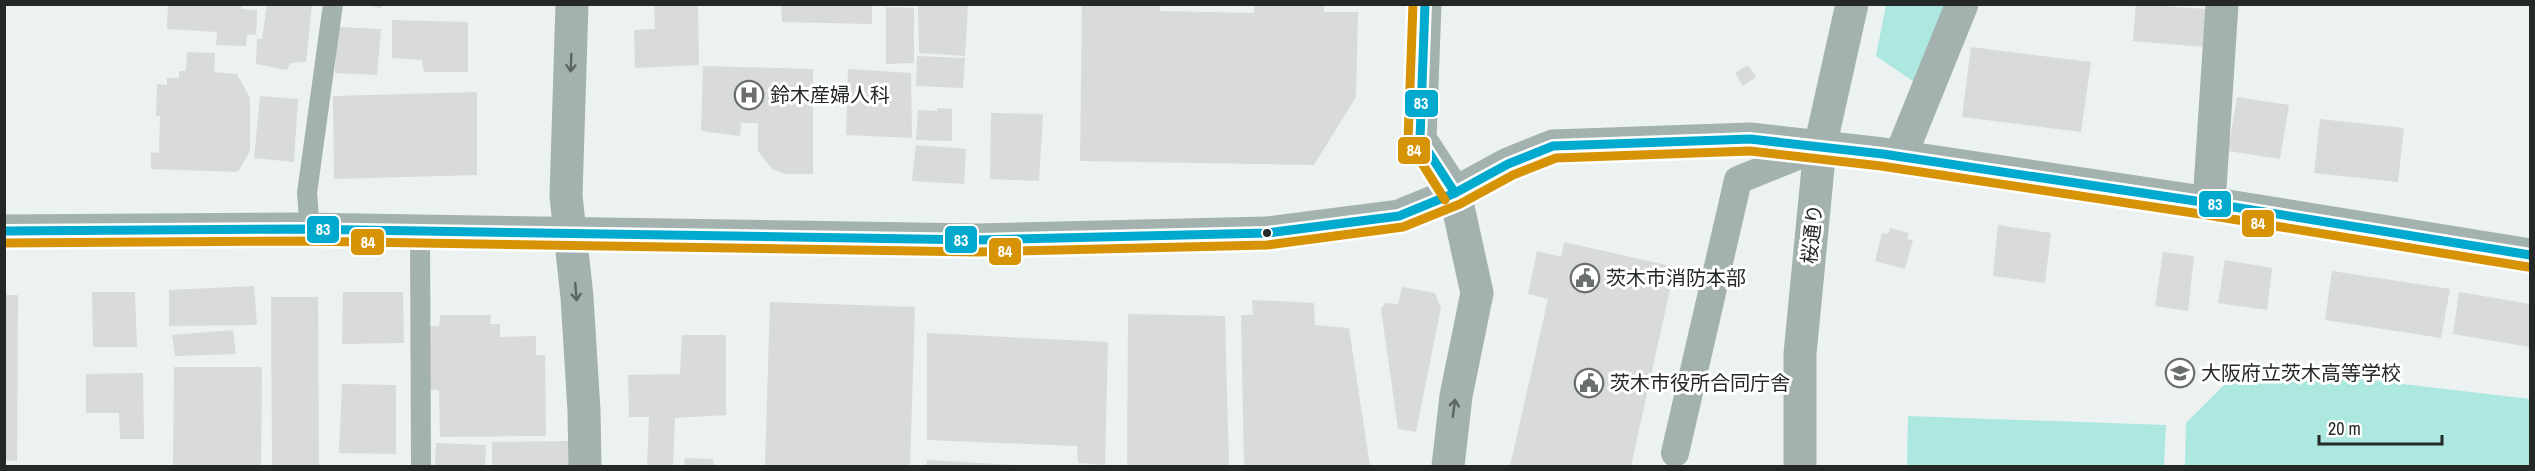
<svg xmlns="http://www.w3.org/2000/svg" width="2535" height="471" font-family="'Archivo Narrow','Noto Sans JP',sans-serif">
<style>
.green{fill:#ace7e0}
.building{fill:#d8dadb}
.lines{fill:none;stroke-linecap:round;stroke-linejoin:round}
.service{stroke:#a3b1af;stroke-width:20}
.pedestrian{stroke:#a3b1af;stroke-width:28}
.minor{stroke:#a3b1af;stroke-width:33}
.tertiary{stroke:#a3b1af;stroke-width:33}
.bus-1-casing{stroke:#fff;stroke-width:14}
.bus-2-casing{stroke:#fff;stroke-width:14}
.bus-1{stroke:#00a9ce;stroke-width:9}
.bus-2{stroke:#d79306;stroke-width:9}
.oneway{stroke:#5d6664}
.bus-dot{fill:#242827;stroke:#fff;stroke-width:2}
.labels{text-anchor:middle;stroke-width:6;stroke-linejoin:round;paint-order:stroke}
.poi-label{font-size:20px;fill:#242827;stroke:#fff;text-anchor:start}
.street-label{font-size:20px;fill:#242827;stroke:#fff}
.line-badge{stroke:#fff;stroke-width:2}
.badge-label{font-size:16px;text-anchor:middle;font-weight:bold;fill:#fff}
</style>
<rect width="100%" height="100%" fill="#ecf2f1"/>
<!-- green -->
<g class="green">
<path d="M1886,5H1944L1914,82L1876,56Z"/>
<path d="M2335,376L2530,399V466H2185L2186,423L2232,377Z"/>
<path d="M1908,416L2166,425L2164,466H1907Z"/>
</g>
<!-- building -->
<g class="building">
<path d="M168,4H241V9L257,10L256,35L247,34L246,46L216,45L217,32L167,29Z"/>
<path d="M267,4H312L306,62L290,63L287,70L256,64L257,39H262Z"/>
<path d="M361,4H382L381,8Z"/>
<path d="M781,4H872V24L782,22Z"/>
<path d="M918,4H968L965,56L919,53Z"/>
<path d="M1082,4H1160V11L1254,13V4H1324V12H1358L1356,97L1314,165L1080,161Z"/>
<path d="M2136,4L2206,9L2203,47L2133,41Z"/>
<path d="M654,5H698L699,65L635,68L634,30L655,29Z"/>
<path d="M886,7L914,8V63L886,64Z"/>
<path d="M392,20L468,22V72H424L422,60L392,58Z"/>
<path d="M337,27L381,29L377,75L335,73Z"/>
<path d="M1971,47L2091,62L2081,132L1962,117Z"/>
<path d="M187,52L215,53L214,72L237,74L250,98V151L238,172L151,169V152L159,153L160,116H156L157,84L167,85V78H179V71H186Z"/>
<path d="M917,56L965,58L963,88L916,86Z"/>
<path d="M1748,65L1756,77L1743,86L1735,73Z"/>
<path d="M703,66L813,69V174H784L772,169L758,151V123H741L740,136L701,131Z"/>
<path d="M848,69L911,73L912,138L846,135Z"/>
<path d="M477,92V175L334,179L333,96Z"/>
<path d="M260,96L298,99L294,162L254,158Z"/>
<path d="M2237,97L2289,105L2280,159L2228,151Z"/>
<path d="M937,108L952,109V141L916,140L918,110L937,111Z"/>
<path d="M991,113L1043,114L1039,181L990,179Z"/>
<path d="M2320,119L2404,128L2398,182L2314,173Z"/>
<path d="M916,145L966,149L964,184L912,181Z"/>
<path d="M1998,225L2051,233L2045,283L1993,276Z"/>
<path d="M1890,228L1909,233L1907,239L1913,240L1905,269L1875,261L1882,233L1888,234Z"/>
<path d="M1564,242L1675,267L1631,466H1510L1548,299L1528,294L1537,251L1561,257Z"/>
<path d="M2163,252L2194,256L2188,311L2155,306Z"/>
<path d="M2225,260L2272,268L2267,310L2218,303Z"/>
<path d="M2332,271L2450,289L2441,338L2325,320Z"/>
<path d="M254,286L257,325L169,326V290Z"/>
<path d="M1402,287L1435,293L1441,308L1416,432L1398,429L1381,309L1385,303L1398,304Z"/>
<path d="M92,292H135L137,347H93Z"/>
<path d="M343,292H403L404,343L342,344Z"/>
<path d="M2459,292L2530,304V347L2453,334Z"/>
<path d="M4,295H18L17,461L4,460Z"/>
<path d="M271,297H318L319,466H272Z"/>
<path d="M1252,300L1314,303L1315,325L1349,328L1370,466H1244L1241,315H1253Z"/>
<path d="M770,302L915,307L910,466L765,465Z"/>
<path d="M1128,314L1225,316L1229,466H1127Z"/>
<path d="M440,315H491L490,324H500V337L536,336V355H545L546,436L440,437L439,390H430V326H439Z"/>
<path d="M233,330L236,354L175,356L172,335Z"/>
<path d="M927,333L1108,342L1105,465L1078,463L1077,446L927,440Z"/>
<path d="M682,335H726V415L675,418L673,466H647L649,417H629L628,375L680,374Z"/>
<path d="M174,367H262L261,466H173Z"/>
<path d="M143,373L144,439H120L119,413H86V374Z"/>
<path d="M342,384L396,385V454L339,453Z"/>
<path d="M572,441L571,466H492V442Z"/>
<path d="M436,443L486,445L485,466H435Z"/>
<path d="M685,458L713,459L714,466H684Z"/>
<path d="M927,460L1017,465V466H926Z"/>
</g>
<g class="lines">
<!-- service -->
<g class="service">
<path d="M310,229L307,193L333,4"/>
<path d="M420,231L421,466"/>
</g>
<!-- pedestrian -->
<path class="pedestrian" d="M1675,453L1738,180L1820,147"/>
<!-- minor -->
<g class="minor">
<path d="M572,4L566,196L577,297L584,411L585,466"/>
<path d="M1900,157L1962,4"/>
<path d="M2209,203L2222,4"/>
<path d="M1448,466L1456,396L1477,293L1455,193"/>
</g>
<!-- tertiary -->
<g class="tertiary">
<path d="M1425,4L1420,139L1455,193"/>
<path d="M4,231L300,229L977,240L1267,233L1399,216L1455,193L1508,164L1553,146L1750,139L1883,154L2209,203L2530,255"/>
<path d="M1800,466V354L1820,147L1852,4"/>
</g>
<!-- bus-1 casing -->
<g class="bus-1-casing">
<g id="bus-1">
<path d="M1425,4L1420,139L1455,193"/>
<path d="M4,231L300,229L977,240L1267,233L1399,216L1455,193L1508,164L1553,146L1750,139L1883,154L2209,203L2530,255"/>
</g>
</g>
<!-- bus-2 casing -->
<g class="bus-2-casing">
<g id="bus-2">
<path d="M1413,4L1408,141L1445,200"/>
<path d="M4,243L300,241L977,252L1267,245L1403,227L1460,204L1513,175L1556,158L1750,151L1881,166L2207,215L2528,267"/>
</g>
</g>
<!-- bus-1 -->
<use href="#bus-1" class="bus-1"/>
<!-- bus-2 -->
<use href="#bus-2" class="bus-2"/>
</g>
<!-- one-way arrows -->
<defs><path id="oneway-shaft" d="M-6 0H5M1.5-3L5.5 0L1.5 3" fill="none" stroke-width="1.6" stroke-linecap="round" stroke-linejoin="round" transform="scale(1.5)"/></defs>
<g class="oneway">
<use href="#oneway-shaft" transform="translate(571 63) rotate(92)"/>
<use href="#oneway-shaft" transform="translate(576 292) rotate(85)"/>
<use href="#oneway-shaft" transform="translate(1454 408) rotate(-82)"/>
</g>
<!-- icons -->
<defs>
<g id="hospital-ring" transform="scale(1.5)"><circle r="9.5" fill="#fff" stroke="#6a6f6e" stroke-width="1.5"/><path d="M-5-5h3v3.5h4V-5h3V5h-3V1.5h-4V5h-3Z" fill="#6a6f6e"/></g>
<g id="civic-ring" transform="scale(1.5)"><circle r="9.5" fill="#fff" stroke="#6a6f6e" stroke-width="1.5"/><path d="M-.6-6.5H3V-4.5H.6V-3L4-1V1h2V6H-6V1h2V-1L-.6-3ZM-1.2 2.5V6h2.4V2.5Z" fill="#6a6f6e"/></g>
<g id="school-ring" transform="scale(1.5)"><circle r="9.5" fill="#fff" stroke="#6a6f6e" stroke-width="1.5"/><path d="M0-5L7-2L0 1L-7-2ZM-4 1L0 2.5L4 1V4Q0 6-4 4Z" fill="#6a6f6e"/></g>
</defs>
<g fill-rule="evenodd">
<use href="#hospital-ring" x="749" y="95"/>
<use href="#civic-ring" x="1585" y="278"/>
<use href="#school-ring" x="2180" y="373"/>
<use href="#civic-ring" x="1589" y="383"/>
</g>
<!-- markers -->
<circle class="bus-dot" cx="1267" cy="233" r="5"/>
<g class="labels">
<!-- poi labels -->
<g class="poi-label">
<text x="770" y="102">鈴木産婦人科</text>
<text x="1606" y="285">茨木市消防本部</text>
<text x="2201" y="380">大阪府立茨木高等学校</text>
<text x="1610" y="390">茨木市役所合同庁舎</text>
</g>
<!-- street labels -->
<g class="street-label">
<text transform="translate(1812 234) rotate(-84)" y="7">桜通り</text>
</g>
</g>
<g class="line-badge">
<rect x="1404" y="89" width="35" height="29" rx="6" fill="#00a9ce"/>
<rect x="1397" y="136" width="34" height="29" rx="6" fill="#d79306"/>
<rect x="2198" y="190" width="34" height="28" rx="6" fill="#00a9ce"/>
<rect x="2241" y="209" width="34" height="29" rx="6" fill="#d79306"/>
<rect x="306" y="215" width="34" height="29" rx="6" fill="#00a9ce"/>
<rect x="944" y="225" width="34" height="29" rx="6" fill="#00a9ce"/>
<rect x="350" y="228" width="35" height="28" rx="6" fill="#d79306"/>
<rect x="988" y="237" width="34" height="29" rx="6" fill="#d79306"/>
</g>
<g class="badge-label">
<text x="1421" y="109">83</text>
<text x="1414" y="156">84</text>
<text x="2215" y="210">83</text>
<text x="2258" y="229">84</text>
<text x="323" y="235">83</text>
<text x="961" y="246">83</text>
<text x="368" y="248">84</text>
<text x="1005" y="257">84</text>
</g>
<!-- border -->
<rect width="2535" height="471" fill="none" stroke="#242827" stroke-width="12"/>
<!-- scale -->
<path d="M2319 435v9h123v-9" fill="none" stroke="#242827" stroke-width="3"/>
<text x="2328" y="435" font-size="18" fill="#242827" stroke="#ffffff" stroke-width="4.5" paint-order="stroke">20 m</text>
</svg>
